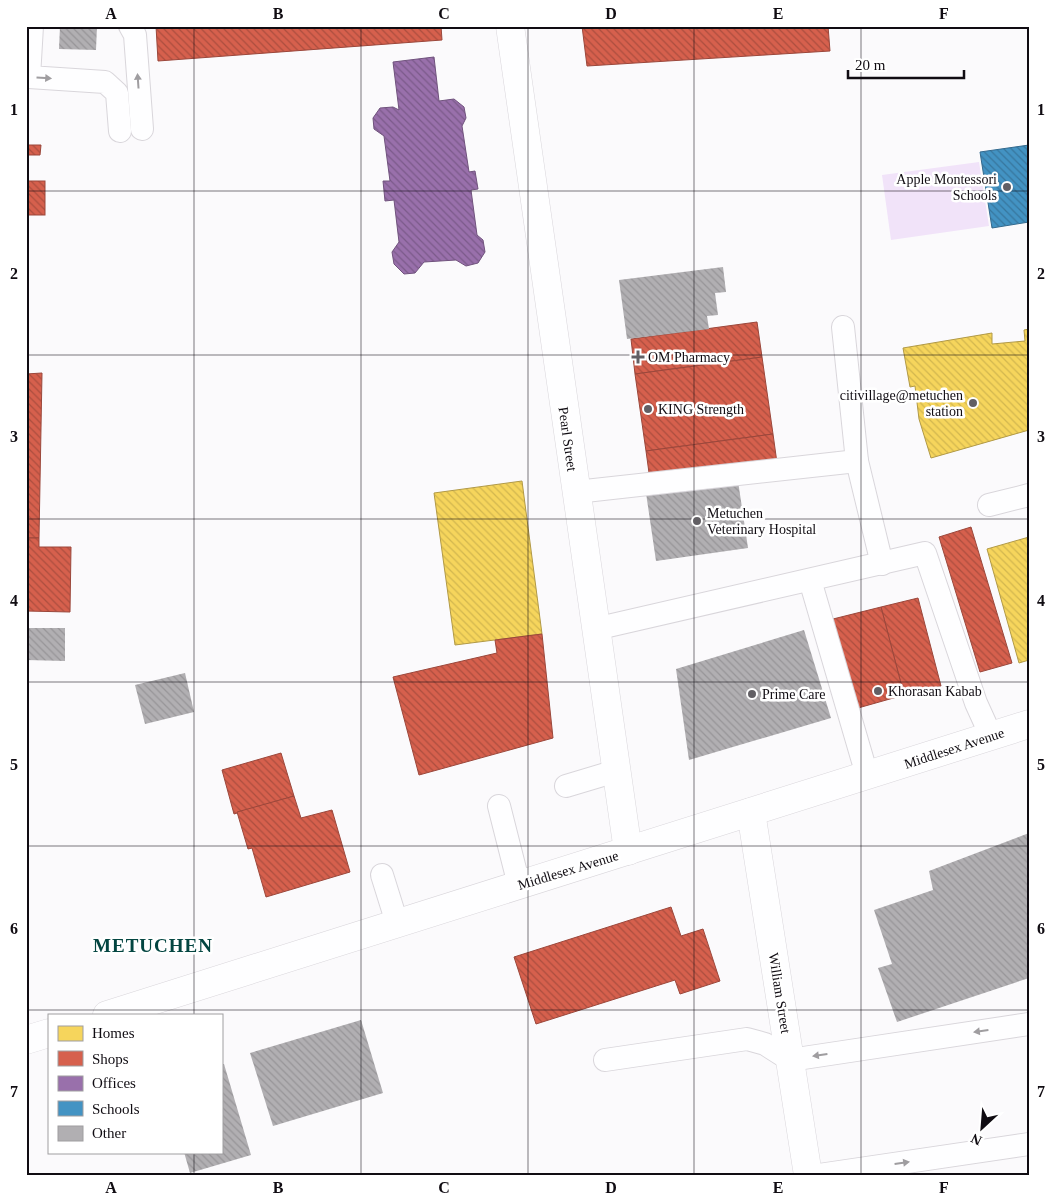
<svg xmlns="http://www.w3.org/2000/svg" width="1055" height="1201" font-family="'Times New Roman',serif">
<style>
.park{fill:#f1e3f9}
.homes{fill:url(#homes-back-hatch);stroke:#b19946}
.shops{fill:url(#shops-back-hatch);stroke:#9b473b}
.offices{fill:url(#offices-back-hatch);stroke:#70527d}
.schools{fill:url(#schools-back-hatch);stroke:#346a8e}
.building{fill:url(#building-back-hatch)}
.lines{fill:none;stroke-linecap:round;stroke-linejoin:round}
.service-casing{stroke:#d9d6db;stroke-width:24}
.minor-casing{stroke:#d9d6db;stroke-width:29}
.secondary-casing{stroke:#d9d6db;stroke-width:29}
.service{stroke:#fefeff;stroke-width:22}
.minor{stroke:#fefeff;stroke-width:28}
.secondary{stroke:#fefeff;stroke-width:28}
.oneway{fill:#9f9da0}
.grid{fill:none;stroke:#100c12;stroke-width:1;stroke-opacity:0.55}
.poi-dot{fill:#625f64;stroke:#fff;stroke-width:2}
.labels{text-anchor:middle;stroke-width:5;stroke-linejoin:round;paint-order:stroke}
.poi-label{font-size:14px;fill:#100c12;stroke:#fff;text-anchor:start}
.street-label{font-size:14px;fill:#100c12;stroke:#fff}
.district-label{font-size:19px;font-weight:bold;letter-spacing:1px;fill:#034541;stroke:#fff}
.neatline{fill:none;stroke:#100c12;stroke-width:2}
.grid-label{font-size:16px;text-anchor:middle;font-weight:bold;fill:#100c12}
</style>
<defs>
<pattern id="homes-back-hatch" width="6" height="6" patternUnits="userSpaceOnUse" patternTransform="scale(1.25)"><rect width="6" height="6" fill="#f6d55c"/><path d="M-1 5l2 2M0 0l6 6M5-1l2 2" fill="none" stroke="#d2b64f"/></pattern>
<pattern id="shops-back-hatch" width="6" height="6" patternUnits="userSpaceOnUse" patternTransform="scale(1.25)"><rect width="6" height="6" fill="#d6604d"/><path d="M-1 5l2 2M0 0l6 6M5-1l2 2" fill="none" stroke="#ac4e3f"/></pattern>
<pattern id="offices-back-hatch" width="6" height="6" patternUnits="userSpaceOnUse" patternTransform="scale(1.25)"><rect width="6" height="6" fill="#9970ab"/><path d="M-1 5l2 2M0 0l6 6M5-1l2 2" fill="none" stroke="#7b5a8a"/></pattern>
<pattern id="schools-back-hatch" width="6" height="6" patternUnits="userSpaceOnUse" patternTransform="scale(1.25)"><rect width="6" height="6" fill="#4393c3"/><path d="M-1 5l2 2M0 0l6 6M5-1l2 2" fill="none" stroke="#37769d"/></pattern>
<pattern id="building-back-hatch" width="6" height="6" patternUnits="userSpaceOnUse" patternTransform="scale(1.25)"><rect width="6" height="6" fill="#b1afb2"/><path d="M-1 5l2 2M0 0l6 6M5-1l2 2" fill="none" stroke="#979598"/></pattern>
</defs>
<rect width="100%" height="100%" fill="#fbfafc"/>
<!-- park -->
<path class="park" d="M979,162L989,226L891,240L882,175Z"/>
<!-- homes -->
<g class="homes">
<path d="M1029,329V430L931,458L919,419L915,386L910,387L903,348L992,333V344L1025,341L1024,330Z"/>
<path d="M522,481L542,634L455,645L434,493Z"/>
<path d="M1029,537V660L1019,663L987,549Z"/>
</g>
<!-- shops -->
<g class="shops">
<path d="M156,26H441L442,40L158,61Z"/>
<path d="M582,26H828L830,51L587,66Z"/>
<path d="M26,145H41L40,155H26Z"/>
<rect x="26" y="181" width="19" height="34"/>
<path d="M757,322L762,357L635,374L631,339Z"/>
<path d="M762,357L773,434L646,451L635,374Z"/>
<path d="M42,373L39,538H26V374Z"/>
<path d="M773,434L777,463L650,480L646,451Z"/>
<path d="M971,527L1012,663L980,672L939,537Z"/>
<path d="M26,538H39V547H71L70,612L26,611Z"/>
<path d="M918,598L941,686L904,695L881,607Z"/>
<path d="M881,607L904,695L858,708L833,619Z"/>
<path d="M542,634L553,738L419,775L393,677L497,653L495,640Z"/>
<path d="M281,753L294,796L234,814L222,770Z"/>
<path d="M294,796L301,818L332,810L350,872L266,897L252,848L248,849L237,812Z"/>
<path d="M671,907L681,936L703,929L720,981L680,994L675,980L536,1024L514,957Z"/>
</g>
<!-- offices -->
<path class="offices" d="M434,57L439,101L454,99L464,107L466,118L462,126L469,172L475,171L478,189L471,190L477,235L483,240L485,252L478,263L466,266L456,260L424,262L415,273L404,274L394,264L392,252L399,242L394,200L385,201L383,181H390L384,136L374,129L373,118L380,108L393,107L399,110L393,62Z"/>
<!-- schools -->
<path class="schools" d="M1029,145V222L992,228L980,152Z"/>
<!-- building -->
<g class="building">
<path d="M60,26H97L96,50L59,49Z"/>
<path d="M723,267L726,292L715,293L718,315L707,316L709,329L627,339L619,280Z"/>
<path d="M738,481L748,548L656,561L646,493Z"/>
<path d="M26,628H65V661L26,660Z"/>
<path d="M804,630L831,718L689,760L676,669Z"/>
<path d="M185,673L194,712L145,724L135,685Z"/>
<path d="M1029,833V978L897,1022L878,968L892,964L874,910L933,890L929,871Z"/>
<path d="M361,1020L383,1093L273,1126L250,1053Z"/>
<path d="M221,1064H224L251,1155L190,1173L184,1152H221Z"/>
</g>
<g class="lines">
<!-- service casing -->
<g class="service-casing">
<g id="service">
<path d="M32,26L29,77L105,82L117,93L120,131"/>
<path d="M130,26L135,35L142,129"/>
<path d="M843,327L857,461L882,564"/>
<path d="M576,492L857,461"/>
<path d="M989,505L1029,495"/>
<path d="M810,580L867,775"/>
<path d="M595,629L925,553L976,703L991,736"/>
<path d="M566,786L616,771"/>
<path d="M499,806L519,885"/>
<path d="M382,875L397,923"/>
<path d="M605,1060L747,1039L765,1044L790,1060L1029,1024"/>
<path d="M819,1175L1029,1144"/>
</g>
</g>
<!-- minor casing -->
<g class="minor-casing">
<g id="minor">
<path d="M510,26L628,851"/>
<path d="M751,812L808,1175"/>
</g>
</g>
<!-- secondary casing -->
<g class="secondary-casing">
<g id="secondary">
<path d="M107,1015L1029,724"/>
<path d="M26,1040L49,1033"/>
</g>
</g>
<!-- service -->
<use href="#service" class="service"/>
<!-- minor -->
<use href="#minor" class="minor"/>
<!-- secondary -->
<use href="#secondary" class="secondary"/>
</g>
<!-- one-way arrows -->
<defs><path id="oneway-solid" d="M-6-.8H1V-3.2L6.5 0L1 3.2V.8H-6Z" transform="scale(1.25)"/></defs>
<g class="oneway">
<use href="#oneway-solid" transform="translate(44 78) rotate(4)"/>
<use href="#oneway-solid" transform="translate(138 81) rotate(-94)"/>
<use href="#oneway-solid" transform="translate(981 1031) rotate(172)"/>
<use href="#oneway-solid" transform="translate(820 1055) rotate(172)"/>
<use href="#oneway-solid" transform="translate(902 1163) rotate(-8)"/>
</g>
<!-- grid -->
<path class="grid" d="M194,26V1015M361,26V1175M528,26V1175M694,26V1175M861,26V1175M26,191H1029M26,355H1029M26,519H1029M26,682H1029M26,846H1029M26,1010H1029M194,1152V1175"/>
<!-- markers -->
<g class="poi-dot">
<circle cx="1007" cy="187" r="5"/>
<path d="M635.5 349.5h5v5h5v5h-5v5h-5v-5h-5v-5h5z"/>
<circle cx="973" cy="403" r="5"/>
<circle cx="648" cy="409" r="5"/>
<circle cx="697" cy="521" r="5"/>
<circle cx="878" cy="691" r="5"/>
<circle cx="752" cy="694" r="5"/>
</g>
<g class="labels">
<!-- poi labels -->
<g class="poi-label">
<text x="997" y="184" text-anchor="end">Apple Montessori<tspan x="997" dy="16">Schools</tspan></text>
<text x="648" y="362">OM Pharmacy</text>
<text x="963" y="400" text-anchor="end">citivillage@metuchen<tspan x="963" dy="16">station</tspan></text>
<text x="658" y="414">KING Strength</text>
<text x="707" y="518">Metuchen<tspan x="707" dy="16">Veterinary Hospital</tspan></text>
<text x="888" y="696">Khorasan Kabab</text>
<text x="762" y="699">Prime Care</text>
</g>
<!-- street labels -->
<g class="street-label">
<text transform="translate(568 439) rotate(82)" y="5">Pearl Street</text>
<text transform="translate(954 748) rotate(-18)" y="5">Middlesex Avenue</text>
<text transform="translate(568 870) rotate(-17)" y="5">Middlesex Avenue</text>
<text transform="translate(780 993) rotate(81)" y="5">William Street</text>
</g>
<!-- district labels -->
<g class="district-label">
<text x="153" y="952">METUCHEN</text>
</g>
</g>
<!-- border -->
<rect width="1055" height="1201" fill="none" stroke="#ffffff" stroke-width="55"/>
<!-- legend -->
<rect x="48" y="1014" width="175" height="140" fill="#ffffff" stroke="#9f9ea0"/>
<rect x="58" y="1026" width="25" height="15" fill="#f6d55c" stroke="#9f9ea0"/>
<text x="92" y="1038" font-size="15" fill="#100c12">Homes</text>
<rect x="58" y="1051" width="25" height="15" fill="#d6604d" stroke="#9f9ea0"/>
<text x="92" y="1064" font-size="15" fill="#100c12">Shops</text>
<rect x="58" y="1076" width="25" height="15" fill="#9970ab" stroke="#9f9ea0"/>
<text x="92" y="1088" font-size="15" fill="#100c12">Offices</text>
<rect x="58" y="1101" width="25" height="15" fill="#4393c3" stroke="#9f9ea0"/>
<text x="92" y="1114" font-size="15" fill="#100c12">Schools</text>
<rect x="58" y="1126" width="25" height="15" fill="#b1afb2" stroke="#9f9ea0"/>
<text x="92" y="1138" font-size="15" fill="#100c12">Other</text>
<!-- north arrow -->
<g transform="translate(982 1128) rotate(206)" stroke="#ffffff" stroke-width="4" paint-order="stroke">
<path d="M0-4L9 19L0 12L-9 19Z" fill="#100c12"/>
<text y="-8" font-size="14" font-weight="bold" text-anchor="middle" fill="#100c12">N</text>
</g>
<!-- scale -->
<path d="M848 70v8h116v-8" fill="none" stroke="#100c12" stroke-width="2.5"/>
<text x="855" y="70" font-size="15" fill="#100c12" stroke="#ffffff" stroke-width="4" paint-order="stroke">20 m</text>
<rect x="28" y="28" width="1000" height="1146" class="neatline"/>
<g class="grid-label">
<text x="111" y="19">A</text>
<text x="278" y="19">B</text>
<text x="444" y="19">C</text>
<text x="611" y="19">D</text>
<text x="778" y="19">E</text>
<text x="944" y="19">F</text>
<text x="14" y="115">1</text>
<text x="1041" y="115">1</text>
<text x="14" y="279">2</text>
<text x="1041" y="279">2</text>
<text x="14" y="442">3</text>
<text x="1041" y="442">3</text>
<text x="14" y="606">4</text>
<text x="1041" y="606">4</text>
<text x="14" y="770">5</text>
<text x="1041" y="770">5</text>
<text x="14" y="934">6</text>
<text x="1041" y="934">6</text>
<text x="14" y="1097">7</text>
<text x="1041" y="1097">7</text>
<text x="111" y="1193">A</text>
<text x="278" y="1193">B</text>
<text x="444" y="1193">C</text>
<text x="611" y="1193">D</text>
<text x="778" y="1193">E</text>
<text x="944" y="1193">F</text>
</g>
</svg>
